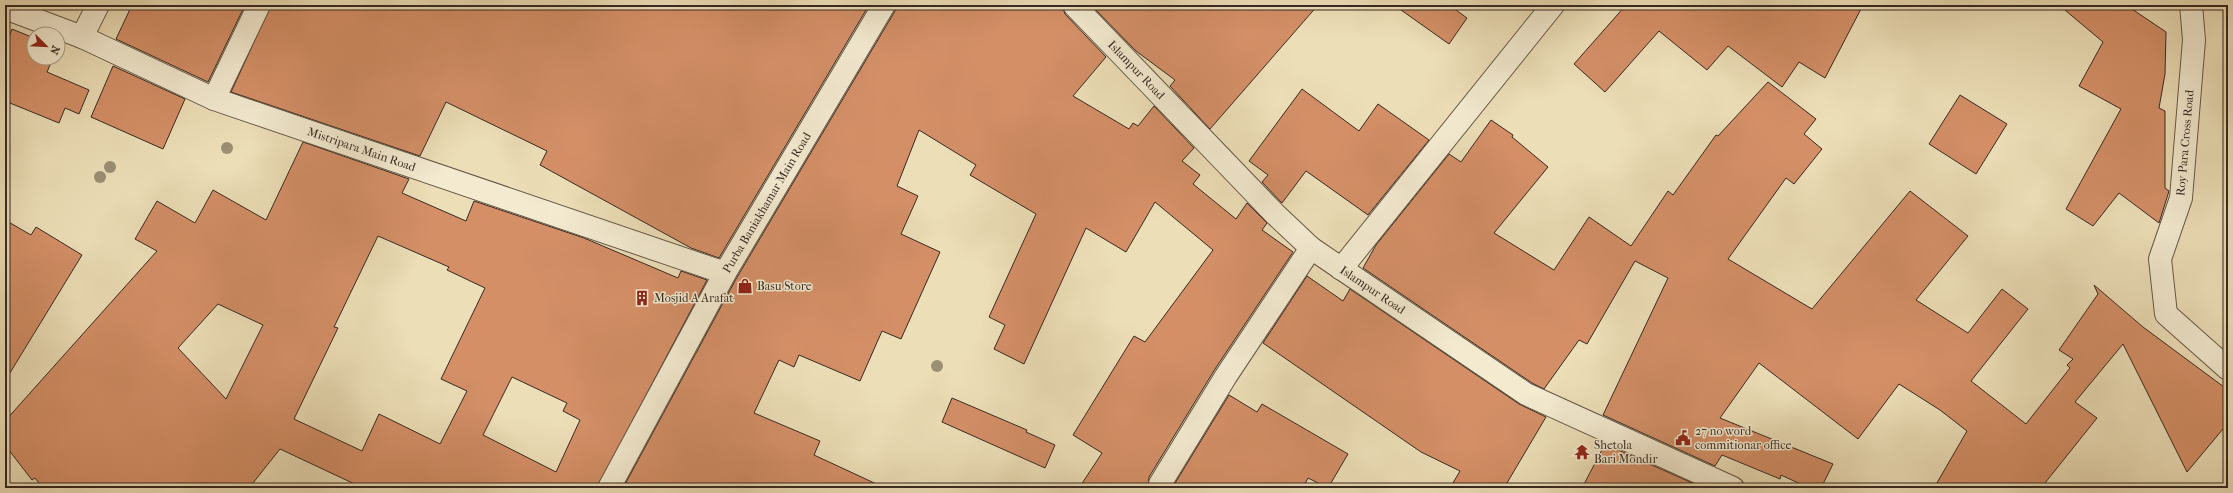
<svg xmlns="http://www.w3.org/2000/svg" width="2233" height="493" font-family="'IM FELL French Canon',serif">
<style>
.building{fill:#d48f67;stroke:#372923;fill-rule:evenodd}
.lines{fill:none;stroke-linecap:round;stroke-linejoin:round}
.minor-casing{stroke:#645648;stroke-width:24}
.minor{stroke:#f3ead0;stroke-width:22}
.tree{fill:#9b8f74}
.labels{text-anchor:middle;stroke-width:3;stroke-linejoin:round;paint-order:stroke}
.street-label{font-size:12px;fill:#372923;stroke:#f3ead0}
.poi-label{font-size:12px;fill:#372923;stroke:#f3ead0;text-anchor:start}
</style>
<rect width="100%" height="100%" fill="#ecdeb7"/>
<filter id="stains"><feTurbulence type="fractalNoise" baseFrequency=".005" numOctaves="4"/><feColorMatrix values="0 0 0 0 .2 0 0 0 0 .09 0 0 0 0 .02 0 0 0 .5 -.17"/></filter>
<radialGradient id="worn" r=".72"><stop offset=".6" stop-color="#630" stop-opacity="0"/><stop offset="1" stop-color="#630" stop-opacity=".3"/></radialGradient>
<!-- building -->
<g class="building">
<path d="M132,5H245L208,82L116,39Z"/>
<path d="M271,5H869L719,258L691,248L540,165L547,151L446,102L420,156L231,92Z"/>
<path d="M896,5H1062L1065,14L1106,57L1073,96L1129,129L1133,123L1138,126L1154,106L1194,148L1182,161L1200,175L1193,184L1236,219L1247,203L1267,223L1262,230L1293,252L1215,369L1149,477L1148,488H1079L1102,453L1073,435L1134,336L1145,342L1213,250L1155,202L1126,252L1086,228L1024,364L994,349L1005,325L989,317L1036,214L970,175L976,165L919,130L897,186L918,196L901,234L940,252L901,339L882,331L860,381L799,355L794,367L779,360L754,413L820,441L814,455L885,488H623L736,279L895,11Z"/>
<path d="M1091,5H1318L1210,129L1170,86L1175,80L1136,51Z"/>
<path d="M1394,5H1449L1467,18L1449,44Z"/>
<path d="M1626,5H1863L1825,78L1799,62L1782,87L1728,46L1707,70L1659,31L1605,92L1574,64Z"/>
<path d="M2059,5H2126L2166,32L2165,74L2159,108L2165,111V188L2169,191L2159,223L2119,193L2093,226L2066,209L2121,109L2079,86L2103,42Z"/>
<path d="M12,29L34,38V58H53L47,72L89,90L79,114L65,108L59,123L5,101V47Z"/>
<path d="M113,66L185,99L163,149L91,117Z"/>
<path d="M1768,82L1816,119L1804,134L1822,149L1794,184L1786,178L1728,259L1812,309L1910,191L1968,236L1916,300L1968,333L2002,289L2028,309L1971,381L2026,424L2070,368L2067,365L2073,359L2059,350L2098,294L2094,285L2143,327L2228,390V423L2187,472L2123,344L2075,402L2097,418L2041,488H1934L1967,431L1940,410L1899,384L1858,439L1759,363L1720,418L1833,464L1821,488H1809L1781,475L1780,479L1722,455L1715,466L1603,415L1668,278L1635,261L1587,344L1579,340L1544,389L1532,383L1363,268L1376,245L1449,154L1461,162L1491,120L1513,135L1512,137L1548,167L1494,233L1554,270L1589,217L1631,246L1668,191L1673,195L1716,135L1718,136Z"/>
<path d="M1302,89L1359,131L1378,104L1429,140L1368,215L1306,171L1282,203L1262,182L1268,175L1249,161Z"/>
<path d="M1960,95L2007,124L1976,174L1929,144Z"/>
<path d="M303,142L409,179L402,193L466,221L474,201L584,238L678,278L681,271L707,280L597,488H363L280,449L249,488H43L35,478L32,480L5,445V421L157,251L135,239L157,201L195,223L213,190L266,220ZM378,236L449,267L447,270L485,288L441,379L467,391L440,444L379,414L362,451L294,419L338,328L334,327ZM218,304L263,325L226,399L178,348ZM512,377L567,403L563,411L580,420L556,472L483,435Z"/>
<path d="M5,220L31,235L36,227L82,255L5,381Z"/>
<path d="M1307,276L1343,301L1350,289L1519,404L1546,417L1504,488H1450L1460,471L1421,452L1263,343Z"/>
<path d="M1229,395L1257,412L1262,404L1348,454L1328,488L1308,478L1303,488H1172Z"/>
<path d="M952,398L1027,430L1026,432L1055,445L1045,468L942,422Z"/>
<path d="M1605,444L1701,487L1582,488Z"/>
</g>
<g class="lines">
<!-- minor casing -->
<g class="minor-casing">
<g id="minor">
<path id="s1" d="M1074,5L1276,215L1311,248L1526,394L1733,488"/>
<path d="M2191,5L2194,40L2181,198L2160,259L2166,314L2228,369"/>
<path id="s2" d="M5,8L82,37L214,99L725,273"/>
<path d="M82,37L98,5"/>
<path d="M214,99L259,5"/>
<path d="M1341,269L1553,5"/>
<path d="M1160,484L1226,376L1311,248"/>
<path id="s3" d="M609,488L725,273L884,5"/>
</g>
</g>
<!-- minor -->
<use href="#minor" class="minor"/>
</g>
<!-- trees -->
<g class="tree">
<circle cx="227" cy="148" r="6"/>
<circle cx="110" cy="167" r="6"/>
<circle cx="100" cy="177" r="6"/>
<circle cx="937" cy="366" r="6"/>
</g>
<!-- icons -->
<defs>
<g id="shop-bare" transform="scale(1.2)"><path d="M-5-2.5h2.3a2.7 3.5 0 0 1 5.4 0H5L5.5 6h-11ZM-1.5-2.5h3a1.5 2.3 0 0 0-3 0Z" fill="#8f2418" stroke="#f3ead0" stroke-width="2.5" paint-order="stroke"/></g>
<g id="building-bare" transform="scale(1.2)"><path d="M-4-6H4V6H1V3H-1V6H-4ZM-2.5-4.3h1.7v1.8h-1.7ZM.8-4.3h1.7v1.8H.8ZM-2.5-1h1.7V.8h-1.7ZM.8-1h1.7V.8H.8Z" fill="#8f2418" stroke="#f3ead0" stroke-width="2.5" paint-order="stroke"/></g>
<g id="civic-bare" transform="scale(1.2)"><path d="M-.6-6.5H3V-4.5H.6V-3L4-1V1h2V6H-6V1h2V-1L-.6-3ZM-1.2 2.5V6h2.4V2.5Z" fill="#8f2418" stroke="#f3ead0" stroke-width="2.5" paint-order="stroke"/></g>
<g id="temple-bare" transform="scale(1.2)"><path d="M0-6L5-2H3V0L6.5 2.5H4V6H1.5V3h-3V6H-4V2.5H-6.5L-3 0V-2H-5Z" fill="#8f2418" stroke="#f3ead0" stroke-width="2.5" paint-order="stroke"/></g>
</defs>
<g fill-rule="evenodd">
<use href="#shop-bare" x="745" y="286"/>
<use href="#building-bare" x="642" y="298"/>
<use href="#civic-bare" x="1683" y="438"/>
<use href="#temple-bare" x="1582" y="452"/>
</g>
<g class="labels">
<!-- street labels -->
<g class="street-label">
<text dy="4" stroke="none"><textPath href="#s1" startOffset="90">Islampur Road</textPath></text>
<text transform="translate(2185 143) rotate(-85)" y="4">Roy Para Cross Road</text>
<text dy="4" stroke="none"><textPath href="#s2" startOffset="384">Mistripara Main Road</textPath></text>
<text dy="4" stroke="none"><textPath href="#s3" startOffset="326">Purba Baniakhamar Main Road</textPath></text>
<text dy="4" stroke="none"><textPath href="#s1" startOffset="414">Islampur Road</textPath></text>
</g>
<!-- poi labels -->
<g class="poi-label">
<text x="757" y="290">Basu Store</text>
<text x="654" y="302">Mosjid A Arafat</text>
<text x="1695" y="435">27 no word<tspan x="1695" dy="14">commitionar office</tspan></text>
<text x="1594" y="449">Shetola<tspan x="1594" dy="14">Bari Mondir</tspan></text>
</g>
</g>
<!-- margin -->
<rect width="2233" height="493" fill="none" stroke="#ecdeb7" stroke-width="20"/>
<rect x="6" y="6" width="2221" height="481" fill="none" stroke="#372923" stroke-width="2"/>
<rect x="10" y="10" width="2213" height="473" fill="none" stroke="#372923"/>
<!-- north arrow -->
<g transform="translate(46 46) rotate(114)"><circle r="19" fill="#f3ead0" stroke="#a89d8b"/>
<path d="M0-3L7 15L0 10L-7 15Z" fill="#8f2418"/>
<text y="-6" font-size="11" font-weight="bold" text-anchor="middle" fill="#372923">N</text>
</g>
<rect width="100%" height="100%" filter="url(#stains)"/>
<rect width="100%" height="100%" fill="url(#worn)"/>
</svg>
